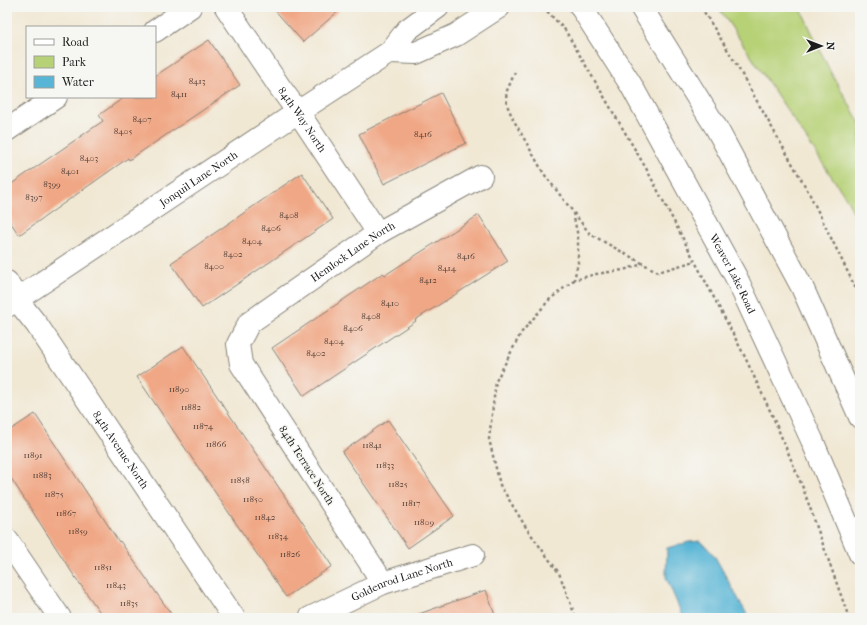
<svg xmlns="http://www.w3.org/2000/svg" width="867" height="625" font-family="'IM FELL French Canon',serif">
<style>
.green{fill:#b7d177;stroke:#6a764a}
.water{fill:#58b5d6;stroke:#3a6879}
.building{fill:#f0a785}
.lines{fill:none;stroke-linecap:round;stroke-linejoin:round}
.minor-casing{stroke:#868278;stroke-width:24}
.major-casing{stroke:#868278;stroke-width:24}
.path{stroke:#868278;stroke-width:2.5;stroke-dasharray:3 3;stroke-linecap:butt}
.minor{stroke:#fff;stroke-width:22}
.major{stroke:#fff;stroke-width:22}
.labels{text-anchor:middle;stroke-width:3;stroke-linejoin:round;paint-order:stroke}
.number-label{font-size:9px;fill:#513f36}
.street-label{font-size:11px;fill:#1c1c1c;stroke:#f6f6f2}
</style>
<rect width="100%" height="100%" fill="#f6f6f2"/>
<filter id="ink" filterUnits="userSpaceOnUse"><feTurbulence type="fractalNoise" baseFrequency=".025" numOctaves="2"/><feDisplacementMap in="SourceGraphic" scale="8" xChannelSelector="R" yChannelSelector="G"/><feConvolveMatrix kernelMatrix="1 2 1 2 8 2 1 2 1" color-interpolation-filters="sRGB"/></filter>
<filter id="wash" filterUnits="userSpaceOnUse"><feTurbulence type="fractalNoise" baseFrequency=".012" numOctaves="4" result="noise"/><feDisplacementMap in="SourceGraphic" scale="16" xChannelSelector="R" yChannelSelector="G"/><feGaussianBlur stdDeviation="0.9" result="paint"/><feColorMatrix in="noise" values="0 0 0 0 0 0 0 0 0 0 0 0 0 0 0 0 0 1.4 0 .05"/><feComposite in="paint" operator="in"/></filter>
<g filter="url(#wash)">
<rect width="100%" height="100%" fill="#f1e8d4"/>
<!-- green -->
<path class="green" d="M718,7H800L830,71L860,123V228L848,201Z"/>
<!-- water -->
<path class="water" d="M701,541L714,555L749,618H684L682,615L666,577L667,548L689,542Z"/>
<g id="blocks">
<!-- building -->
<g class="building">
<path d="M272,7H343L303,42Z"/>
<path d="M209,40L240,85L129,160L128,158L19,235L7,217V187L103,121L99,115L125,97H155V76Z"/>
<path d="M441,93L466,143L384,184L359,134Z"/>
<path d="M302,173L333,219L202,308L171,263Z"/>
<path d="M479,215L508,261L415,320L416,321L304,396L272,348L383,273L385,275Z"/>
<path d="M183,346L332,566L286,597L137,377Z"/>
<path d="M35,414L119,542L120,541L174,618H104L73,574L7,472V432Z"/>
<path d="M388,420L454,516L408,548L342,452Z"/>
<path d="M486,590L496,618H416V615Z"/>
</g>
</g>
</g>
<g filter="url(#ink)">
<use href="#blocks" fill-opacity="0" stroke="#868278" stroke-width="1"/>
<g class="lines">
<!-- minor casing -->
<g class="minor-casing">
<g id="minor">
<path id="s1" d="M226,7L279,86L298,112L378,233"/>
<path d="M155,31L190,7"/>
<path d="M390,52L416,53L456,35L499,7"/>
<path d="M7,130L56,97"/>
<path id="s2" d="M7,282L17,300L37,325L234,618"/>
<path id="s3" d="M7,306L298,112L390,52L407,30L438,7"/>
<path d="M7,540L60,618"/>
<path id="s4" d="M383,583L241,364L238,344L249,323L378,233L481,176"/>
<path id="s5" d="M310,618L383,583L473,555"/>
</g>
</g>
<!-- major casing -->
<g class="major-casing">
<g id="major">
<path id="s6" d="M581,7L631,85L736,277L812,440L860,554"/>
<path d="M641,7L717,129L802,287L860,417"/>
</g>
</g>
<!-- path -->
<g class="path">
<path d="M543,7L565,30L647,170L743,353L773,417L803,488L849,618"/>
<path d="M701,7L732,57L809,193L860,297"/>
<path d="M515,72L506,93L507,105L513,119L544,174L590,234L658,272L695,261"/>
<path d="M573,213L578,237V263L574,280L596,274L623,270L643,264"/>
<path d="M574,280L549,300L521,333L496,381L489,439L500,485L527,529L559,573L576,618"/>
</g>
<!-- minor -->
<use href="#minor" class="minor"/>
<!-- major -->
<use href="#major" class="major"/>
</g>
</g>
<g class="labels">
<!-- number labels -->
<g class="number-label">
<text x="197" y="84">8413</text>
<text x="179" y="97">8411</text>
<text x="142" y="122">8407</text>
<text x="123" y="134">8405</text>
<text x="423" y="137">8416</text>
<text x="89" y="161">8403</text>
<text x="70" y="174">8401</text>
<text x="52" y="187">8399</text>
<text x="34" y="200">8397</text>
<text x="289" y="218">8408</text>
<text x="271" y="231">8406</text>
<text x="252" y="244">8404</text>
<text x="233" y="257">8402</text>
<text x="466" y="259">8416</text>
<text x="214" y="269">8400</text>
<text x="447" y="271">8414</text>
<text x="428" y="283">8412</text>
<text x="390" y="306">8410</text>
<text x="371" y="319">8408</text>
<text x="353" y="331">8406</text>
<text x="334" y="344">8404</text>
<text x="316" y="356">8402</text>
<text x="179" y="392">11890</text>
<text x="191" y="410">11882</text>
<text x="203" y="429">11874</text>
<text x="216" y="447">11866</text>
<text x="372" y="448">11841</text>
<text x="33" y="458">11891</text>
<text x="385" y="468">11833</text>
<text x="42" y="478">11883</text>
<text x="240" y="483">11858</text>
<text x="398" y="487">11825</text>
<text x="54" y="497">11875</text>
<text x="253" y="502">11850</text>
<text x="411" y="506">11817</text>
<text x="66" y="516">11867</text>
<text x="265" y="520">11842</text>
<text x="424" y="525">11809</text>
<text x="78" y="534">11859</text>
<text x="278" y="539">11834</text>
<text x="290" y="557">11826</text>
<text x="103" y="570">11851</text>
<text x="116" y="588">11843</text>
<text x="129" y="606">11835</text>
</g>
<!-- street labels -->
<g class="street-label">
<text dy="4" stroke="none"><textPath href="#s1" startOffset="136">84th Way North</textPath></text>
<text dy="4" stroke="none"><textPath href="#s3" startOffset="230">Jonquil Lane North</textPath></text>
<text dy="4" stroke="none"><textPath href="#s4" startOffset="431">Hemlock Lane North</textPath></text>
<text dy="4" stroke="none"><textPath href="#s6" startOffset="307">Weaver Lake Road</textPath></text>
<text dy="4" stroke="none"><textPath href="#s2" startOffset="203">84th Avenue North</textPath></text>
<text transform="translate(307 465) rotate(57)" y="4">84th Terrace North</text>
<text dy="4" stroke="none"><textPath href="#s5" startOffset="100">Goldenrod Lane North</textPath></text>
</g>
</g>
<!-- margin -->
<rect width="867" height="625" fill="none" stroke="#f6f6f2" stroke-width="24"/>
<!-- legend -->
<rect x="26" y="26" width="130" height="72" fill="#f6f6f2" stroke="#9f9f9c"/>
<rect x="34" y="39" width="20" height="6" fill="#ffffff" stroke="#9f9f9c"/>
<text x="62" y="46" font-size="12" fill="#1c1c1c">Road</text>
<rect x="34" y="56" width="20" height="12" fill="#b7d177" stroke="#9f9f9c"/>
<text x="62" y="66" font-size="12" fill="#1c1c1c">Park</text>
<rect x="34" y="76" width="20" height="12" fill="#58b5d6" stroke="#9f9f9c"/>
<text x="62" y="86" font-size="12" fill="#1c1c1c">Water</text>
<!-- north arrow -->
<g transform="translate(821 46) rotate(90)" stroke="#f6f6f2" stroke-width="3" paint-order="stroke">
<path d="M0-3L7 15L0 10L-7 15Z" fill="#1c1c1c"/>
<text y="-6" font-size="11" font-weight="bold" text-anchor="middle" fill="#1c1c1c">N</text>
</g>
</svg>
